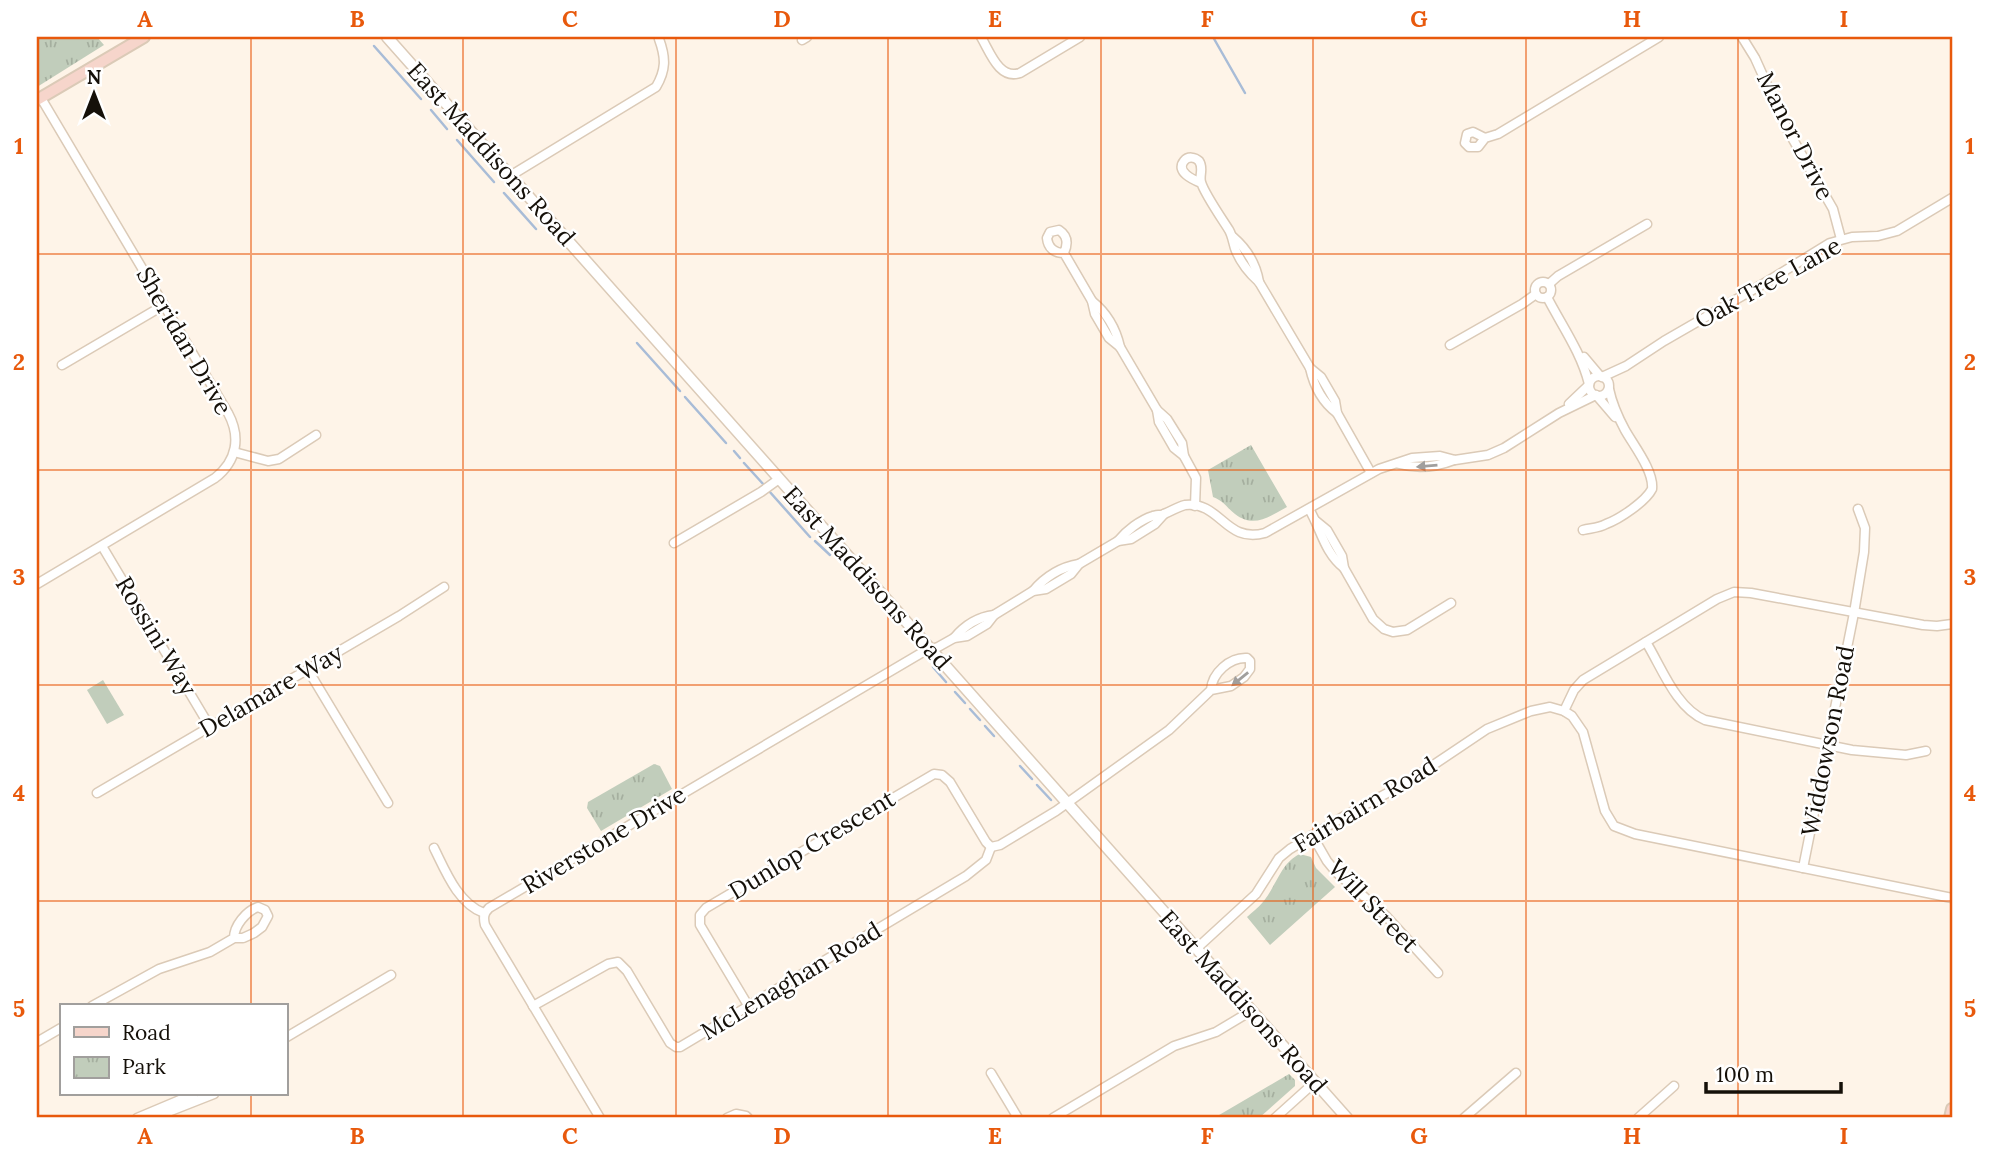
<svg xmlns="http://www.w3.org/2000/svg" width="1989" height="1155" font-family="Lora,serif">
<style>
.green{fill:#c1cdbb}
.park{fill:url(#park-tufts)}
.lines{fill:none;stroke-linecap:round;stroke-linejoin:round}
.stream{stroke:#a8bcd7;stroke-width:2.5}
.minor-casing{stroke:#dbcab7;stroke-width:11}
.tertiary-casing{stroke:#dbcab7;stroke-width:13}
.secondary-casing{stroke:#dbcab7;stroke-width:14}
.minor{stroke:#fff;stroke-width:8}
.tertiary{stroke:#fff;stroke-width:10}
.secondary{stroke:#f6d5cb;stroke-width:10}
.oneway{fill:#a19f9d}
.grid{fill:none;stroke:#e8590c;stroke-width:2;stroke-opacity:0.55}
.labels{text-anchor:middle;stroke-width:5;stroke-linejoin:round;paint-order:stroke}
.street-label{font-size:24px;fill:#151009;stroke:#fff}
.neatline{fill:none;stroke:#e8590c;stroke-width:2.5}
.grid-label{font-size:23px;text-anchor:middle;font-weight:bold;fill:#e8590c}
</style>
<defs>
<pattern id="park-tufts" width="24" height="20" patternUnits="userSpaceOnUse" patternTransform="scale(1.75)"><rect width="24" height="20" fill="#c1cdbb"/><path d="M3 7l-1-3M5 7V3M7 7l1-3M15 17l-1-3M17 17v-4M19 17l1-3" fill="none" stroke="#a5af9f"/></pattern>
</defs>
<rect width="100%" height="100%" fill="#fef4e8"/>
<!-- green -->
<path class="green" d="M103,680L124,715L107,724L87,690Z"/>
<!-- park -->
<g class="park">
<path d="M37,37H97L104,45L37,87Z"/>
<path d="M1251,445L1287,507C1270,516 1254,529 1235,514C1227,508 1224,501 1213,497L1208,470Z"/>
<path d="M654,764L660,766L672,789L601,831L587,808L588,802Z"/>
<path d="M1300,854L1311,857L1316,868L1335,887L1270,945L1247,917C1252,912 1258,908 1263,902C1276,887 1281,862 1300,854Z"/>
<path d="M1289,1074L1295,1080V1086L1259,1118H1214Z"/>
</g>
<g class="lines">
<!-- stream -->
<g class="stream">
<path d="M1213,37L1245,93"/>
<path d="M374,46L421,99"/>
<path d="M431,110L447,129"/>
<path d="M457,140L494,182"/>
<path d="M504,193L536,229"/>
<path d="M637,343L680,391"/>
<path d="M685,397L726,443"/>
<path d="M734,451L740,458"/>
<path d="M744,463L764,485"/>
<path d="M769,491L810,537"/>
<path d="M815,541L830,555"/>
<path d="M933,667L946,682"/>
<path d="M955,692L965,703"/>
<path d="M970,709L980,720"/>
<path d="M985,726L994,736"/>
<path d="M1020,766L1032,779"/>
<path d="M1037,785L1051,800"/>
</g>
<!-- minor casing -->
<g class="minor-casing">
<g id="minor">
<path d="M981,37C990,52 999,80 1020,73L1080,37"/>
<path d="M1742,37L1755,58L1787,129L1833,209L1841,239"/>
<path d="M802,40L807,37"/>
<path d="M1485,138L1473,132L1467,134L1465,143L1469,147H1478L1485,138L1498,134L1659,37"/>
<path d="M510,176L656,87C666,70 666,58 659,39"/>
<path d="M1201,183C1194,180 1175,172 1184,161C1188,156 1195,157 1199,161C1204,168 1199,175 1201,182C1204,193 1222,219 1229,230C1233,237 1233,244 1236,251C1241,263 1249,273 1259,282L1310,368C1314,386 1322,402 1337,413"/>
<path d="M1233,237C1247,249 1256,264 1259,282"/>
<path d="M1064,253C1054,253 1048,248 1047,238L1050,232L1059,230C1068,236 1068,244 1064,253L1092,301L1095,314L1109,338L1120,347L1157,410L1167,419L1182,443L1184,456"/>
<circle cx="1543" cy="290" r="8"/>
<path d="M1549,284L1558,276L1647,224"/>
<path d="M1547,297C1562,326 1581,352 1589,384"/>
<path d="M1092,301C1107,313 1116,329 1120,347"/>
<path d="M1450,345L1522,304L1536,294"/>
<path d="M1584,357L1600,376"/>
<path d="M62,365L164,305"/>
<path d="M1310,368L1321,377L1335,401L1337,413L1371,473"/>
<circle cx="1599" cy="386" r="10"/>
<path d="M1602,377L1626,366L1664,341L1768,281L1830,243L1852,237L1878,236L1897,231L1952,198"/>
<path d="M1597,396L1615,417"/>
<path d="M1569,404L1589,385"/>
<path d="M1157,410L1159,422L1174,448L1184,456L1196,478L1195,506"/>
<path d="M234,452L268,461L279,459L316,435"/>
<path d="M1399,464C1418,469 1436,467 1454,460"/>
<path d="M1309,509C1321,529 1324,552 1344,568"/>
<path d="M1316,521L1327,530L1342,556L1344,568L1373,619L1384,629L1393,632L1407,630L1451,603"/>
<path d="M1583,530C1591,528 1599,528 1606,524C1620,519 1646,501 1652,489C1654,471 1634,446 1625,430C1618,417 1612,403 1609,389"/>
<path d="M1118,541C1126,531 1140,520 1153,516C1155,515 1163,515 1164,514C1172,511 1177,507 1185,505C1221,501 1225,544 1265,533L1379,469L1412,458L1440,456L1455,460L1488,455L1504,448L1559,413L1596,395"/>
<path d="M674,543L761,492L779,479"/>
<path d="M102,546L210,727"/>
<path d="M37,584L215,478C237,461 241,437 228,413L41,98"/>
<path d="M1033,591C1045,577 1061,567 1079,564"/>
<path d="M954,638C965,625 977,617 994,615"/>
<path d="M1646,642C1662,668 1676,708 1705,720L1852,750L1906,755L1926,751"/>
<path d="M308,670L388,803"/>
<path d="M1564,711L1574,690L1583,680L1717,599L1734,592L1751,593L1923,625L1937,626L1952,624"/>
<path d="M97,793L399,616L444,587"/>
<path d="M1312,835L1327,861L1336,872L1386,916L1438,973"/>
<path d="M991,847L1000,845L1056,811L1169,730L1211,690L1231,686L1244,677L1250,669V661L1247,658C1230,657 1212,673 1211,690"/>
<path d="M434,848C445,870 458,904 484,913"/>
<path d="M1803,868L1854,613L1864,552L1865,528L1858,509"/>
<path d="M1196,949L1256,894L1279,858L1290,849L1346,815L1408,782L1487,729L1531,711L1550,707L1564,711L1572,716L1583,732L1605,811L1614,826L1635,834L1952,898"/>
<path d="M92,1006L159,969L210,952L234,938H243L254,933L262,927L268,916L265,910L258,907C246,911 234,926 234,938"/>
<path d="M533,1006L608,964L618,962L627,971L670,1043L676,1047H680L966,876L986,860L991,847"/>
<path d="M749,1007L700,925V915L706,908L934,774L942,775L950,782L986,842L991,847"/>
<path d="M285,1038L391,975"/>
<path d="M37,1042L61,1028"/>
<path d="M991,1073L1018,1118"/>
<path d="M137,1118L194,1094"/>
<path d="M153,1118L214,1094"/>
<path d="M600,1118L485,925C483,917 484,913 489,908L923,652L938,647L954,638L967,636L987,624L994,615L1033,591L1046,589L1071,574L1079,564L1118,541L1131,539L1155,524L1164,514"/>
<path d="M727,1118L736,1114L746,1116L748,1118"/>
<path d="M1053,1118L1174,1046L1216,1032L1251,1011"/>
<path d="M1275,1118L1315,1082"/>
<path d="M1464,1118L1516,1073"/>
<path d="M1638,1118L1674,1086"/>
</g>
</g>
<!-- tertiary casing -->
<g class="tertiary-casing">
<path id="tertiary" d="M387,37L1347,1118"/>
</g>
<!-- secondary casing -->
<g class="secondary-casing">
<g id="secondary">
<path d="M37,100L144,37"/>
<path d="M1950,1118L1952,1109"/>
</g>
</g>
<!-- minor -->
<use href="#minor" class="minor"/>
<!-- tertiary -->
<use href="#tertiary" class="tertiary"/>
<!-- secondary -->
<use href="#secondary" class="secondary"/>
</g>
<!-- one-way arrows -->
<defs><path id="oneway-solid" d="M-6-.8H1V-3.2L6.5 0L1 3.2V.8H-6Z" transform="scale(1.75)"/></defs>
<g class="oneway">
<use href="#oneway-solid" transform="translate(1427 466) rotate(175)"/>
<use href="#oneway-solid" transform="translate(1240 679) rotate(141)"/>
</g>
<!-- grid -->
<path class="grid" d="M251,37V1006M463,37V1118M676,37V1118M888,37V1118M1101,37V1118M1313,37V1118M1526,37V1118M1738,37V1118M37,254H1952M37,470H1952M37,685H1952M37,901H1952M251,1094V1118"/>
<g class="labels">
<!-- street labels -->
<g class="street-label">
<text transform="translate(1795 136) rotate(63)" y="8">Manor Drive</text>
<text transform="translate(491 154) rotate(48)" y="8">East Maddisons Road</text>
<text transform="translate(1768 283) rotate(-29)" y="8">Oak Tree Lane</text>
<text transform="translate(184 341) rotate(60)" y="8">Sheridan Drive</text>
<text transform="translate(867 578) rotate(48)" y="8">East Maddisons Road</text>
<text transform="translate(156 636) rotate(59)" y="8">Rossini Way</text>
<text transform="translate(271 691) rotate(-30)" y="8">Delamare Way</text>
<text transform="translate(1828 741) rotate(-79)" y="8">Widdowson Road</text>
<text transform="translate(1365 805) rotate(-31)" y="8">Fairbairn Road</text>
<text transform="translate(604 840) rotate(-31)" y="8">Riverstone Drive</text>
<text transform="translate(812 845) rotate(-31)" y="8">Dunlop Crescent</text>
<text transform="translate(1373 906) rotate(46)" y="8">Will Street</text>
<text transform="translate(791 981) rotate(-31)" y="8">McLenaghan Road</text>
<text transform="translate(1243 1002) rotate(48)" y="8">East Maddisons Road</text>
</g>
</g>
<!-- border -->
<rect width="1989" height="1155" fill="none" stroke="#ffffff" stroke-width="77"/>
<!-- legend -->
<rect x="60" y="1004" width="228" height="91" fill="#ffffff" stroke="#a19f9d" stroke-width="2"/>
<rect x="74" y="1027" width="35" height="10" fill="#f6d5cb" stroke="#a19f9d" stroke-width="2"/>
<text x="122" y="1040" font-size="21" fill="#151009">Road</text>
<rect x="74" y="1057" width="35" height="21" fill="url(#park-tufts)" stroke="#a19f9d" stroke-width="2"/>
<text x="122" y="1074" font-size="21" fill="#151009">Park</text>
<!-- north arrow -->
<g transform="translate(94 94)" stroke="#ffffff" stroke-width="5" paint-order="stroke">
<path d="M0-5L12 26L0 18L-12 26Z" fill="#151009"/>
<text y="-10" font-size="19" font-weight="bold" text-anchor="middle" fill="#151009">N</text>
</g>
<!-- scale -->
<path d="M1706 1082v10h135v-10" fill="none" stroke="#151009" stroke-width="3.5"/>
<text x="1716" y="1082" font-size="21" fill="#151009" stroke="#ffffff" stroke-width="5" paint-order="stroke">100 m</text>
<rect x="38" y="38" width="1913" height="1078" class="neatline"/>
<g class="grid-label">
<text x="145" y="27">A</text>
<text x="357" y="27">B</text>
<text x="570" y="27">C</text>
<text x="782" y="27">D</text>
<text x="995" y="27">E</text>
<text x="1207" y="27">F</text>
<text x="1419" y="27">G</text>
<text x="1632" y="27">H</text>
<text x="1844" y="27">I</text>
<text x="19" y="154">1</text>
<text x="1970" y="154">1</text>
<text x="19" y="370">2</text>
<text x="1970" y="370">2</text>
<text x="19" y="585">3</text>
<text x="1970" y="585">3</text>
<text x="19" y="801">4</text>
<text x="1970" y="801">4</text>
<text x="19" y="1017">5</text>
<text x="1970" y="1017">5</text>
<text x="145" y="1144">A</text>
<text x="357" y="1144">B</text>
<text x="570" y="1144">C</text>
<text x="782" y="1144">D</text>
<text x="995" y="1144">E</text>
<text x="1207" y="1144">F</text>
<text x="1419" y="1144">G</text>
<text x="1632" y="1144">H</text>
<text x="1844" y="1144">I</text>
</g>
</svg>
